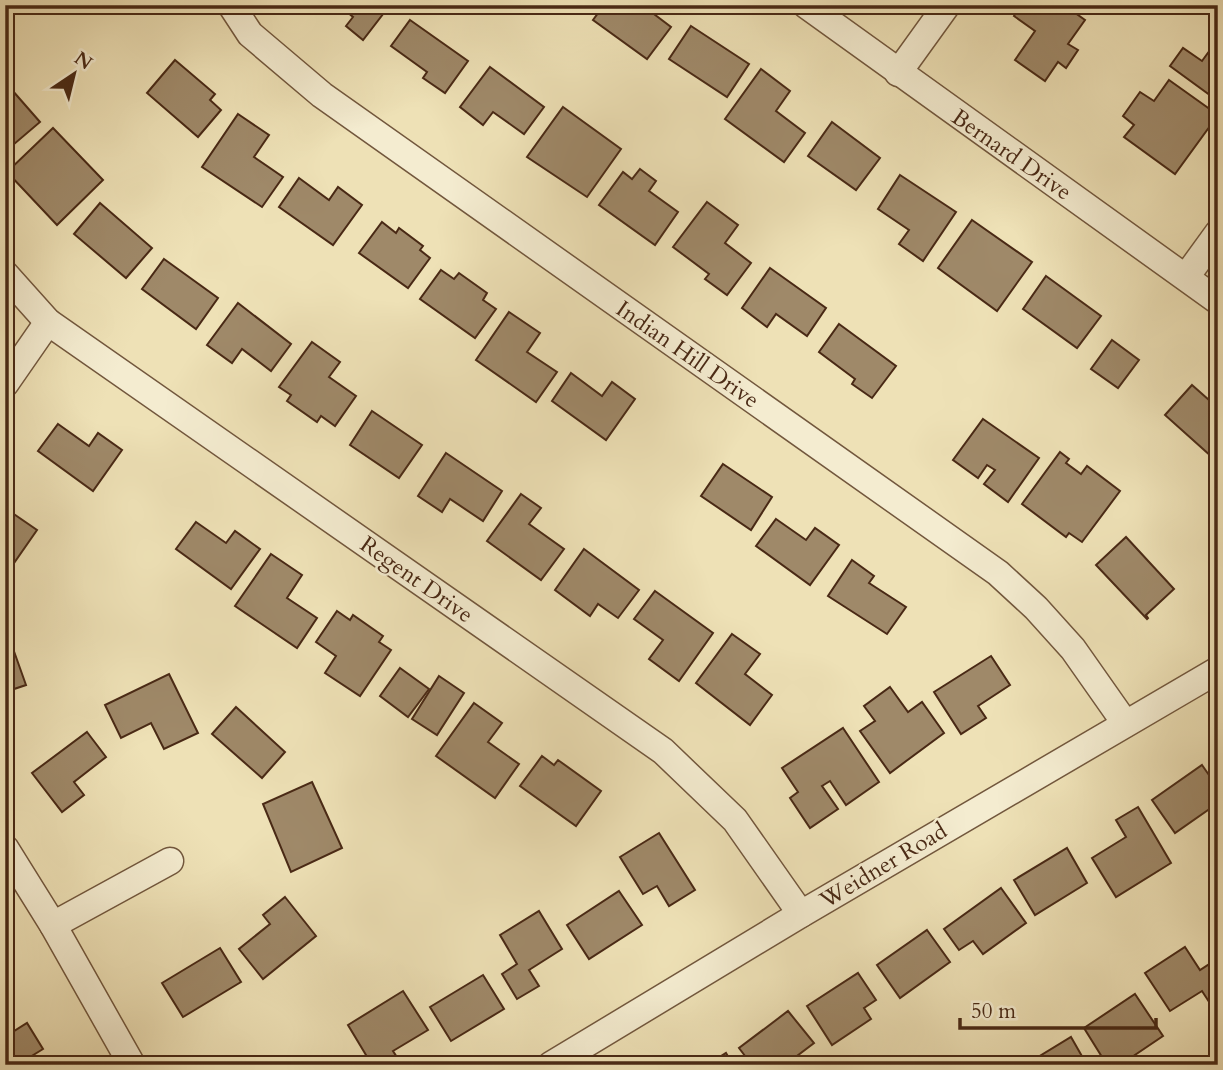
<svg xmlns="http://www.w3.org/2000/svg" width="1223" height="1070" font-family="Cardo,serif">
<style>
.building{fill:#9f8969;stroke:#492915;stroke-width:2}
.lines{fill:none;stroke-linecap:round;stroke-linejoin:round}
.minor-casing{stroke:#72573d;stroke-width:29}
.minor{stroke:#f4ecd0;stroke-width:26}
.labels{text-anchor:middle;stroke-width:5;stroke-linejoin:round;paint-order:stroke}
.street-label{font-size:23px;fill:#492915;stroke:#f4ecd0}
</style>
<rect width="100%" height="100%" fill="#eee1b6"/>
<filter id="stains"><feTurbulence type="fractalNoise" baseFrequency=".00286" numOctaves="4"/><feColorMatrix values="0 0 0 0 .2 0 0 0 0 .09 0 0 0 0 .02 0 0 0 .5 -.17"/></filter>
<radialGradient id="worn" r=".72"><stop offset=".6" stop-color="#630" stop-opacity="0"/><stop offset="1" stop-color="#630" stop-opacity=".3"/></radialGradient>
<!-- building -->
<g class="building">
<path d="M324,5H390L363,40L346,26L353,17L340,6L334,13Z"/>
<path d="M604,5H642L671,27L647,59L593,20Z"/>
<path d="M1021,5H1064L1085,20L1068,44L1078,50L1066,68L1058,62L1045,81L1015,60L1035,31L1014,16Z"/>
<path d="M410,20L468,61L445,93L423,78L427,72L391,46Z"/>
<path d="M691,26L749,64L727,97L669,59Z"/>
<path d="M1218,39V101L1170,66L1183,48L1202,61Z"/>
<path d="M175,60L215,94L210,100L221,110L198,137L147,93Z"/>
<path d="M490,67L544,107L524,134L493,112L483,125L460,107Z"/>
<path d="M761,69L790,91L776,111L805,133L784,162L725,119Z"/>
<path d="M1169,80L1218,115L1175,174L1124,137L1134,125L1123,116L1140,92L1154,101Z"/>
<path d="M5,82L40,122L13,145L5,137Z"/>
<path d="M563,107L621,149L587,197L527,157Z"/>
<path d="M238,114L269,135L254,157L283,177L262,207L202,167Z"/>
<path d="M832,122L880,158L856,190L808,156Z"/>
<path d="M53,128L103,180L57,225L7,172Z"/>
<path d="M640,169L656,181L649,191L678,212L655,245L599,205L623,172L632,179Z"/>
<path d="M900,175L956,212L923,261L899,244L909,230L878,209Z"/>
<path d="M299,178L329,200L338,187L362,205L333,245L279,207Z"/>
<path d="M707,202L738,225L725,243L751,263L727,295L705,279L709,274L673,247Z"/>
<path d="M100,203L152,248L126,278L74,234Z"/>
<path d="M972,220L1032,262L997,311L938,268Z"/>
<path d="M382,222L396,233L399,228L423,246L420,250L430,258L408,288L359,253Z"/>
<path d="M164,259L218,298L196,329L142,289Z"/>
<path d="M770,268L826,308L807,336L776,314L767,327L742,308Z"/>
<path d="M441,270L454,279L459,273L487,293L483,300L496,309L475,338L420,299Z"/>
<path d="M1046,276L1101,316L1077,348L1023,309Z"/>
<path d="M238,303L291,344L271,371L242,349L232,363L207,345Z"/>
<path d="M509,312L540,333L527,352L557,372L536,402L476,360Z"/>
<path d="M839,324L896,366L872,398L852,384L855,379L819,352Z"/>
<path d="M1112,340L1139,360L1118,388L1091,369Z"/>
<path d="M312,342L340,362L329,377L356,396L335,426L321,416L317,422L287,401L291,395L279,387Z"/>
<path d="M571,373L602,396L612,382L635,399L606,440L552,401Z"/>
<path d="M1192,385L1218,408V450L1212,457L1165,415Z"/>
<path d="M372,411L422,445L399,478L350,445Z"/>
<path d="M983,419L1039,458L1008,502L984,484L995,470L987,465L978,478L953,460Z"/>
<path d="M58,424L89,446L98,433L122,450L93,491L38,451Z"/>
<path d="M1060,452L1069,459L1066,463L1081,474L1087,466L1120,491L1082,542L1069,533L1066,537L1022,504Z"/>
<path d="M446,453L502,491L483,521L450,499L442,512L418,496Z"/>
<path d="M723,464L772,497L751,530L701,496Z"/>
<path d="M521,494L541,508L529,524L564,549L541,580L487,541Z"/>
<path d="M5,508L37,530L5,576Z"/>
<path d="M776,519L806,540L815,528L839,545L810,585L756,546Z"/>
<path d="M196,522L226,543L235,531L260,549L231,589L176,549Z"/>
<path d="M1126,537L1174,589L1146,615L1148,618L1147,619L1096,565Z"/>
<path d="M584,549L639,590L618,618L598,604L590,616L555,590Z"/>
<path d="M271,554L302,575L287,598L317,618L297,648L235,606Z"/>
<path d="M852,560L874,576L869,583L906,607L887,634L828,596Z"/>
<path d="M655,591L713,633L679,681L649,659L663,640L634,619Z"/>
<path d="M337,611L350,620L353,615L383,636L379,642L391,650L360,696L325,673L336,656L316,642Z"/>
<path d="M5,626L26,685L5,692Z"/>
<path d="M732,634L760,654L745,674L772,695L750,725L696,683Z"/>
<path d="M991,656L1010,685L978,706L986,718L961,734L934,692Z"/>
<path d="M400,668L429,689L408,717L380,696Z"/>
<path d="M169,674L198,733L164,749L151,723L121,738L105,705Z"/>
<path d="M439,676L464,693L437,735L412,719Z"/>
<path d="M890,687L908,712L922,702L944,733L890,773L860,731L875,721L864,706Z"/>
<path d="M474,703L502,723L488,742L519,764L495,798L436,756Z"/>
<path d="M236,707L285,752L262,778L212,734Z"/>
<path d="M843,728L879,782L846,805L830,781L822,786L838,809L810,828L790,798L798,792L782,768Z"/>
<path d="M87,732L106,757L74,782L84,795L62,812L32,773Z"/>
<path d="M542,756L554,765L558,760L601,791L576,826L520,786Z"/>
<path d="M1202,765L1218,788V803L1175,833L1152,800Z"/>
<path d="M312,782L342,848L291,872L263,804Z"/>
<path d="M1138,807L1171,863L1116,897L1092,858L1126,837L1116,820Z"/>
<path d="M659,833L695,890L669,906L657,886L643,894L620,857Z"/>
<path d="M1067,848L1087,883L1035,915L1014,880Z"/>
<path d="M1001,888L1026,923L983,954L973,941L959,950L944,929Z"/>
<path d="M619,891L642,925L589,959L567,925Z"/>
<path d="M285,897L316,936L263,979L239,949L270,924L263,915Z"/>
<path d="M539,911L562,949L529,970L539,986L517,999L502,974L517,964L500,935Z"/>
<path d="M927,930L950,962L900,998L877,965Z"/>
<path d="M1185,947L1200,970L1214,961L1218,968V1005L1213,1008L1202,991L1170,1011L1145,973Z"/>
<path d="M220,948L241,982L183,1017L162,983Z"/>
<path d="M858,973L876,1000L864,1008L871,1019L832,1045L807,1006Z"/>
<path d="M483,975L504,1009L451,1041L430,1007Z"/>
<path d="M403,991L428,1030L393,1051L402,1065H372L348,1025Z"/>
<path d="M1135,994L1163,1036L1120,1065H1107L1084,1028Z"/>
<path d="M788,1011L814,1043L785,1065H752L739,1048Z"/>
<path d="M5,1016L14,1031L27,1023L43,1049L17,1065H5Z"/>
<path d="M1071,1037L1087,1065H1025Z"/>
<path d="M726,1053L733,1065H707Z"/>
</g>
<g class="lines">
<!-- minor casing -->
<g class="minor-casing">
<g id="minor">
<path d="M231,5L250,34L322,95L998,573L1036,608L1073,649L1125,723"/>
<path d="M806,5L1218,301"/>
<path d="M898,73L947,5"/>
<path d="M5,274L48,322L663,751L735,820L801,914"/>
<path d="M1186,277L1218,233"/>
<path d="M5,384L48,322"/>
<path d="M5,848L53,925L132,1065"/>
<path d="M53,925L170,861"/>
<path d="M551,1065L801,914L1218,670"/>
</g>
</g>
<!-- minor -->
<use href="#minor" class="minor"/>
</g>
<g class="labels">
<!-- street labels -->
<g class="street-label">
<text transform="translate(1012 154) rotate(35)" y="8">Bernard Drive</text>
<text transform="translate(688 354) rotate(35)" y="8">Indian Hill Drive</text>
<text transform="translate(417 579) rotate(35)" y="8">Regent Drive</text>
<text transform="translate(883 865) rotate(-31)" y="8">Weidner Road</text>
</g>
</g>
<!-- margin -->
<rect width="1223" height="1070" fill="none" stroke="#eee1b6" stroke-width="28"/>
<rect x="7" y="7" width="1209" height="1056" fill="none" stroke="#492915" stroke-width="3.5"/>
<rect x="14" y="14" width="1195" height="1042" fill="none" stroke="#492915" stroke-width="2"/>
<!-- north arrow -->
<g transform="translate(74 74) rotate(35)" stroke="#f4ecd0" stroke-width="5" paint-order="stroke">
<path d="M0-5L12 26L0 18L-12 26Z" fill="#492915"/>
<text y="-10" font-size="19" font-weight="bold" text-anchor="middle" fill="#492915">N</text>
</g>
<!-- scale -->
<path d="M960 1018v10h196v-10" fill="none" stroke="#492915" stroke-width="3.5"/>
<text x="971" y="1018" font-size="21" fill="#492915" stroke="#f4ecd0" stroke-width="5" paint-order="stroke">50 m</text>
<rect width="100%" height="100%" filter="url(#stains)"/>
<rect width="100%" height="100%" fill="url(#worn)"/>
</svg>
